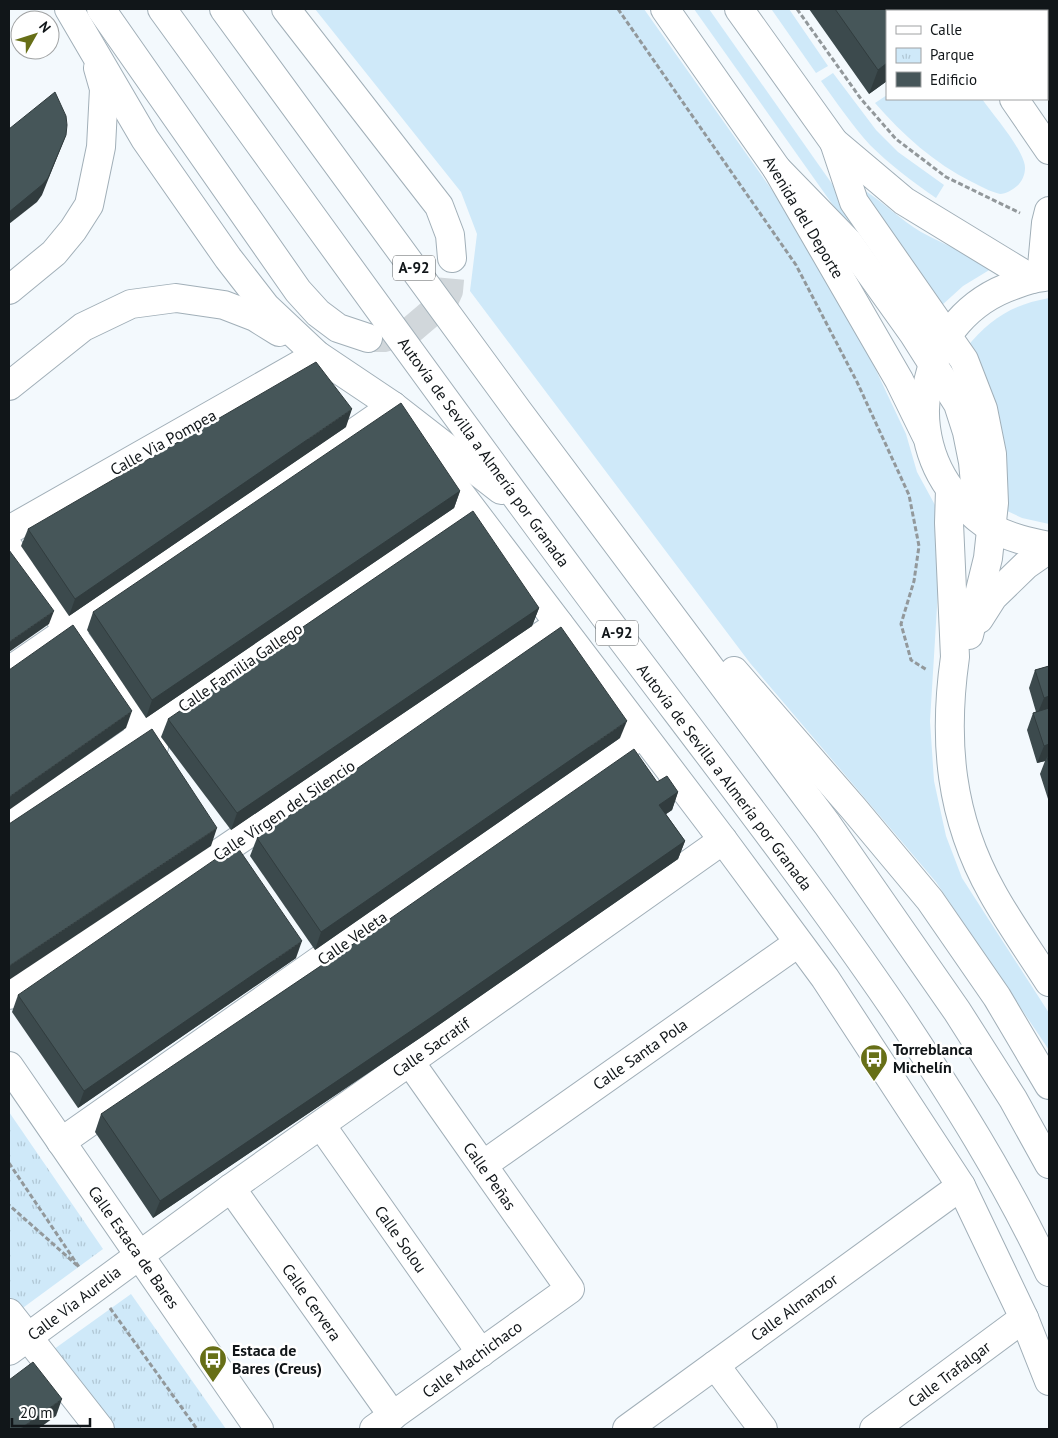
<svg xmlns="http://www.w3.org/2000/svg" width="1058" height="1438" font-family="'PT Sans',sans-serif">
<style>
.green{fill:#cfe9f9}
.park{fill:url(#park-tufts)}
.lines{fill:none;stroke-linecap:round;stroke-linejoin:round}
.minor-tunnel{stroke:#d1d7db;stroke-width:28;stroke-dasharray:28 14;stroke-linecap:butt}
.minor-casing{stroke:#a1afb8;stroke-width:30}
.highway-casing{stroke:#a1afb8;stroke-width:30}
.path{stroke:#92989b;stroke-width:3;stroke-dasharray:5 2.5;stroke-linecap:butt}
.minor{stroke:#fff;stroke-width:28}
.highway{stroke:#fff;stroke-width:28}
.wall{fill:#3c4a4d}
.shaded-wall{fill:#313c3e}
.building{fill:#465659;stroke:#313c3e}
.labels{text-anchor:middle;stroke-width:5;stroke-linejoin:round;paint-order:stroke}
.shield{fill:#fff;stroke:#585c5e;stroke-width:1}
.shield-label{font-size:15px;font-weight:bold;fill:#111619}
.street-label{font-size:16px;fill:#111619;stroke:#fff}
.poi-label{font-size:16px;font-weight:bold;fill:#111619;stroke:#fff;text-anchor:start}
</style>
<defs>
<pattern id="park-tufts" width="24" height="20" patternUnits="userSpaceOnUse" patternTransform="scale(1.25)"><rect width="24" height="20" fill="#cfe9f9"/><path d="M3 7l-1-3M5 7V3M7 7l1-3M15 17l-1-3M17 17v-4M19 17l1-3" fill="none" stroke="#b1c7d5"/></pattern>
</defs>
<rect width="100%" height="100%" fill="#f3f9fd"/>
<!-- green -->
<g class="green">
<path d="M315,9H644L774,193L827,278L866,349L906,434L917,472L935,505L941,542L930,721L934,781L946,836L962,878L1049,1013V1050L936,882L750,663L470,291L477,234L461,192Z"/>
<path d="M694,9H709L925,316L920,328Z"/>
<path d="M774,9H789L828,66L816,73L772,10Z"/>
<path d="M833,73L876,130L898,152L944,185L936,198C913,182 890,165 870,145C852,125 837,103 821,81Z"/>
<path d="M887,95V99H982C994,116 1018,143 1024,162C1027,170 1023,181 1017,186C1012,190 1006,194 1000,194C991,192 980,186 972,182C934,163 903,135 875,103Z"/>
<path d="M864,190C884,203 901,220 921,232C944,245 970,253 991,269L963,286L941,306L861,191Z"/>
<path d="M1049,298V524L1022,518L1003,509L966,348C990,319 1011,305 1049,298Z"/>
</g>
<!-- park -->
<g class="park">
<path d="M9,1112L103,1249L20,1310L9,1296Z"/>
<path d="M131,1294L226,1429H110L50,1352Z"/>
</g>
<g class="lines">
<!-- minor-tunnel -->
<path class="minor-tunnel" d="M368,338H384L411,330L444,302L449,291L452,258"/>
<!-- minor casing -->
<g class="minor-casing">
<g id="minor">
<path d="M69,9L145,139L228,258L266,307L317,355L393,406L408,425"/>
<path d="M101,9L298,291L318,313L338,328L368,338"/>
<path d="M286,9L439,206L450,235L452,258"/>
<path d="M665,9L777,169L899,380L926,435"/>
<path d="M739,9L834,142L904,201L1032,279"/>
<path d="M951,9L953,11"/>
<path d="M1047,11L1049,9"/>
<path d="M1014,99L1049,150"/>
<path d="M834,142L854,202L964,360L983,409L992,454L994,503L988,558L969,635"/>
<path d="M777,169L848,242L913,333L958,404L967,432L973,462L977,505"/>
<path d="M1041,277L1046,223L1049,211"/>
<path d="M1044,277C1033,278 1024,281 1014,285C922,316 895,435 963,504C972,513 980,522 992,528C1010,538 1029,542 1049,546"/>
<path d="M9,290L54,253L73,230L89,205L101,147L104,89L98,68"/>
<path d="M9,386L83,327L131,304L176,298L224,305L255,317L279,332"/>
<path d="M437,463L723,840L825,978L961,1186L1024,1318L1049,1381"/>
<path d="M950,490L949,523L955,657C943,741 950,817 992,892C1009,923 1030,952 1049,982"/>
<path d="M9,530L317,355"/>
<path d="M9,548L154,747"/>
<path d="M979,619L993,597L1026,565L1049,549"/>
<path d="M9,671L393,406"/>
<path d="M9,826L471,509"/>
<path d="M9,995L559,624"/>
<path d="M9,1066L259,1429"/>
<path d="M321,1125L481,1353"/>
<path d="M61,1142L642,734"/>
<path d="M483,1165L798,943"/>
<path d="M231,1188L393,1416"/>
<path d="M9,1313L100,1429"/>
<path d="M9,1351L231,1188L723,840"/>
<path d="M715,1365L763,1429"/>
<path d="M374,1429L570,1289L410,1062"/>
<path d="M627,1429L961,1186"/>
<path d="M874,1429L1024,1318"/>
</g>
</g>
<!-- highway casing -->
<g class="highway-casing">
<g id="highway">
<path d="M162,9C315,220 467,433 624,642C716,764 810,885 896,1011C952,1095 1006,1180 1049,1272"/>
<path d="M224,9L518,411L827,824L957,1011L1013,1099L1049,1164"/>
<path d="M393,406L501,490"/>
<path d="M734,671L854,809L930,900L997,997L1049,1085"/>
</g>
</g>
<!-- path -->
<g class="path">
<path d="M618,9L796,265L857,382L909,495L919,546L914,581L901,624L911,660L927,670"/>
<path d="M797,9L861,99L896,139L946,177L1020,213"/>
<path d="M9,1163L79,1267L9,1205"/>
<path d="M110,1308L197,1429"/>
</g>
<!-- minor -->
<use href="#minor" class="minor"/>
<!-- highway -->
<use href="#highway" class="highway"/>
</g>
<!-- wall -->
<g class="wall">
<path d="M809,9H947L887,11V81L869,94Z"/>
<path d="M346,427L69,616L21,546L28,529Z"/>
<path d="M460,491L454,508L146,718L87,630L93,612Z"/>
<path d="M539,608L532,626L231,830L161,737L168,719Z"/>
<path d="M1049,666V802L1040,774L1045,761L1037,763L1027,730L1033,713L1036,712L1029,688L1035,670Z"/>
<path d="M620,738L315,950L250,856L257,838Z"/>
<path d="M657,782L678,792L672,810L666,814L685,841L678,859L423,1036L153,1218L95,1132L101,1114Z"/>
<path d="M296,958L78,1108L12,1012L18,995Z"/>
</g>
<!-- shaded-wall -->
<g class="shaded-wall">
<path d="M887,63V81L869,94L878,70Z"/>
<path d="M66,135L42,195L37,202L9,224V212Z"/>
<path d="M352,409L346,427L69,616L75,599Z"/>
<path d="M460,491L454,508L146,718L152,700Z"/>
<path d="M539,608L532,626L231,830L237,813Z"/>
<path d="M54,611L49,624L9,652V642Z"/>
<path d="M1049,696V710L1037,715L1044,698Z"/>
<path d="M132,711L126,728L9,810V797Z"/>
<path d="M627,721L620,738L315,950L321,932Z"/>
<path d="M1049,744V760L1047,757L1045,761L1037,763L1044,746Z"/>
<path d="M678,792L672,810L653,823L659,805Z"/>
<path d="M217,828L211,846L9,980V966Z"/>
<path d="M685,841L678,859L423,1036L153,1218L160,1201Z"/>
<path d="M302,941L296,958L78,1108L84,1091Z"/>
<path d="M62,1399L56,1416L38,1429H20Z"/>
</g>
<!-- building -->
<g class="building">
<path d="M835,9H947L949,11H887V63L878,70Z"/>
<path d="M55,92L66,116L67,125L66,135L48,178L43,184L9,212V129Z"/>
<path d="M316,362L352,409L75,599L28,529Z"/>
<path d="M401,403L460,491L152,700L93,612Z"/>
<path d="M473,511L539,608L237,813L168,719Z"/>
<path d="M9,550L54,611L9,642Z"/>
<path d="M73,625L132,711L9,797V670Z"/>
<path d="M561,627L627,721L321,932L257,838Z"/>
<path d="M1049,666V696L1044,698L1035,670Z"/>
<path d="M1049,708V744L1044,746L1033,713Z"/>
<path d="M152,729L217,828L9,966V824Z"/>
<path d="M634,749L657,782L667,776L678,792L659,805L685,841L430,1018L160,1201L101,1114L371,932Z"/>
<path d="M1049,756V764L1047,757Z"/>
<path d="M236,845L302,941L84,1091L18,995Z"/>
<path d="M33,1362L62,1399L20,1429H9V1380Z"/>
</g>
<!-- icons -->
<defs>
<g id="bus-pin" transform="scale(1.4375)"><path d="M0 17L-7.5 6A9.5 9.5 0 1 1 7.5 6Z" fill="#676f17" stroke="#fff"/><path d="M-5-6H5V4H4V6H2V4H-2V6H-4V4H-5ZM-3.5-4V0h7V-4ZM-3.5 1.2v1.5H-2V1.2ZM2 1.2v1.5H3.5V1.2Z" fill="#fff"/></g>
</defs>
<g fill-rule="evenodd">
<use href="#bus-pin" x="874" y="1058"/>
<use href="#bus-pin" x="213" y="1359"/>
</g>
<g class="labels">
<!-- shield labels -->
<g class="shield">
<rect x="393" y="255.5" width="42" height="25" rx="4"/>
<rect x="596" y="620.5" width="42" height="25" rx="4"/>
</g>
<g class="shield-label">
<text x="414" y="273">A-92</text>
<text x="617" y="638">A-92</text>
</g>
<!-- street labels -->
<g class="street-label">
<text transform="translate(804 217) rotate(59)" y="6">Avenida del Deporte</text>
<text transform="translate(163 442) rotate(-29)" y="6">Calle Via Pompea</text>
<text transform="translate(484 452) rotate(54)" y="6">Autovía de Sevilla a Almería por Granada</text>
<text transform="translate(240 667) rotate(-34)" y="6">Calle Familia Gallego</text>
<text transform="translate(725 777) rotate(53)" y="6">Autovía de Sevilla a Almería por Granada</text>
<text transform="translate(284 810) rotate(-34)" y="6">Calle Virgen del Silencio</text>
<text transform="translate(352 938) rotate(-35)" y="6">Calle Veleta</text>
<text transform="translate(431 1047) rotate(-35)" y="6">Calle Sacratif</text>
<text transform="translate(640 1054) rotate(-35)" y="6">Calle Santa Pola</text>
<text transform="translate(490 1176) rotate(55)" y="6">Calle Peñas</text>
<text transform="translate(401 1239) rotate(55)" y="6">Calle Solou</text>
<text transform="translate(134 1247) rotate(55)" y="6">Calle Estaca de Bares</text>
<text transform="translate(312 1302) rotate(55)" y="6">Calle Cervera</text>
<text transform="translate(74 1303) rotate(-37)" y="6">Calle Via Aurelia</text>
<text transform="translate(794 1307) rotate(-36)" y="6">Calle Almanzor</text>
<text transform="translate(472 1359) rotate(-36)" y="6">Calle Machichaco</text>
<text transform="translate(949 1374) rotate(-37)" y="6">Calle Trafalgar</text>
</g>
<!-- poi labels -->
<g class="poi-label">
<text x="893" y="1055">Torreblanca<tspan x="893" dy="18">Michelín</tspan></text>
<text x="232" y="1356">Estaca de<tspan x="232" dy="18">Bares (Creus)</tspan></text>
</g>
</g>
<!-- border -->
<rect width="1058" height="1438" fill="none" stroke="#111619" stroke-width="20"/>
<!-- legend -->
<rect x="886" y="10" width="162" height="90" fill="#ffffff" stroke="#a0a2a3"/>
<rect x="896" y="26" width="25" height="8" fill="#ffffff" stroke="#a0a2a3"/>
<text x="930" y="35" font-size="15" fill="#111619">Calle</text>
<rect x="896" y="48" width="25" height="15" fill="url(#park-tufts)" stroke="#a0a2a3"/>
<text x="930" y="60" font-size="15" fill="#111619">Parque</text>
<rect x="896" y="72" width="25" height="15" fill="#465659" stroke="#a0a2a3"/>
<text x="930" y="85" font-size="15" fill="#111619">Edificio</text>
<!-- north arrow -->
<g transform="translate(35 35) rotate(51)"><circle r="24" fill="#ffffff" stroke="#a0a2a3"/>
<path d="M0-4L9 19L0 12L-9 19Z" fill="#676f17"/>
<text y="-8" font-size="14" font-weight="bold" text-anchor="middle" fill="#111619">N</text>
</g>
<!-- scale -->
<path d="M12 1418v8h78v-8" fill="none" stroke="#111619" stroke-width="2.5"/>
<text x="20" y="1418" font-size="15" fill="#111619" stroke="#ffffff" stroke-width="4" paint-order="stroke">20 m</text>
</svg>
